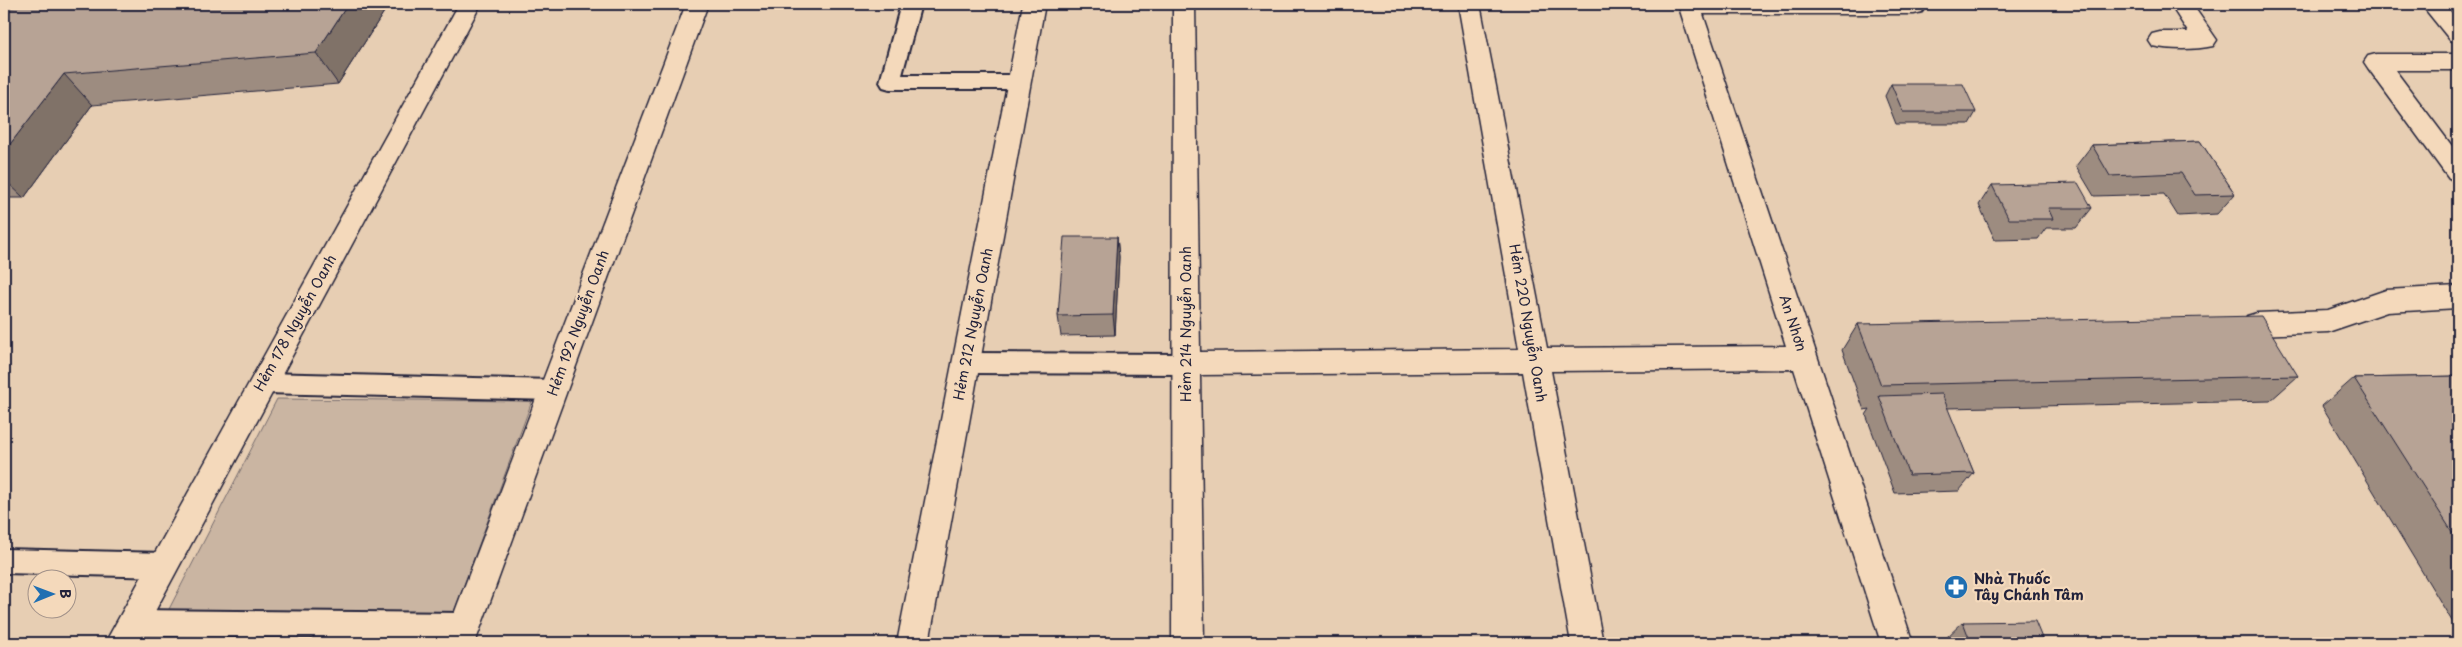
<svg xmlns="http://www.w3.org/2000/svg" width="2462" height="647" font-family="'Playpen Sans',sans-serif">
<style>
.green{fill:#cab5a2;stroke:#766c6e}
.lines{fill:none;stroke-linecap:round;stroke-linejoin:round}
.service-casing{stroke:#22223b;stroke-width:4}
.minor-casing{stroke:#22223b;stroke-width:3}
.service{fill:#f4d9bb;fill-rule:evenodd}
.minor{fill:#f4d9bb;fill-rule:evenodd}
.wall{fill:#9d8c80;stroke:#22223b}
.shaded-wall{fill:#807268;stroke:#22223b}
.building{fill:#b7a395;stroke:#22223b}
.labels{text-anchor:middle;stroke-width:4.5;stroke-linejoin:round;paint-order:stroke}
.street-label{font-size:14px;fill:#22223b;stroke:#f4d9bb}
.poi-label{font-size:14px;font-weight:bold;fill:#22223b;stroke:#f4d9bb;text-anchor:start}
</style>
<rect width="100%" height="100%" fill="#e7ceb3"/>
<filter id="ink" filterUnits="userSpaceOnUse"><feTurbulence type="fractalNoise" baseFrequency=".02" numOctaves="2"/><feDisplacementMap in="SourceGraphic" scale="10" xChannelSelector="R" yChannelSelector="G"/><feConvolveMatrix kernelMatrix="1 2 1 2 8 2 1 2 1" color-interpolation-filters="sRGB"/></filter>
<g filter="url(#ink)">
<!-- green -->
<path class="green" d="M277,399L532,401L453,615L167,613Z"/>
<g class="lines">
<!-- service casing -->
<g class="service-casing">
<g id="service">
<path d="M901,4H921L902,75H1019L1026,77L1029,82L1026,87L1019,89H890L883,87L880,82Z"/>
<path d="M966,353L1186,354L1195,357L1198,364L1195,371L1186,374L966,373L957,370L954,363L957,356Z"/>
<path d="M263,373L554,380L563,383L566,390L563,397L554,400L263,393L254,390L251,383L254,376Z"/>
<path d="M4,549L164,553L174,556L177,565L174,574L164,577L4,573Z"/>
<path d="M133,610L466,613L476,617L480,626L476,635L466,639L133,636L123,632L119,623L123,614Z"/>
</g>
</g>
<!-- minor casing -->
<g class="minor-casing">
<g id="minor">
<path d="M459,4H481L138,643H105Z"/>
<path d="M686,4H708L475,643H443Z"/>
<path d="M1023,4H1045L929,643H897Z"/>
<path d="M1173,4H1195L1200,352L1519,349L1458,4H1480L1547,348L1786,346L1678,4H1923L1925,7L1922,12L1914,14H1703L1913,643H1881L1794,369L1551,371L1603,643H1571L1523,372L1200,375L1204,643H1172Z"/>
<path d="M2170,4H2192L2217,40L2213,46C2196,50 2169,50 2152,46L2148,40L2152,34L2160,32H2188Z"/>
<path d="M2421,4H2444L2458,20V43L2450,40Z"/>
<path d="M2376,54H2458V70H2395L2458,154V181L2449,179L2368,68L2364,62L2368,56Z"/>
<path d="M2458,286V308L2387,312L2328,332L2257,335L2247,332L2243,324L2247,316L2257,313L2328,310L2386,290Z"/>
</g>
</g>
<!-- service -->
<use href="#service" class="service"/>
<!-- minor -->
<use href="#minor" class="minor"/>
</g>
<!-- wall -->
<g class="wall">
<path d="M389,4L338,84L92,105L24,198H4V9Z"/>
<path d="M2344,4H2385L2382,7H2347Z"/>
<path d="M1891,84L1976,112L1969,124H1896L1885,96Z"/>
<path d="M2200,141L2235,194L2217,214L2178,216L2164,194L2094,196L2076,166L2092,145Z"/>
<path d="M1992,185L2092,208L2076,228H2046L2038,239L1995,240L1979,205Z"/>
<path d="M1117,237L1119,257L1115,335L1061,336L1058,316Z"/>
<path d="M1858,324L2298,376L2270,401L1947,408L1974,473L1959,491L1895,493L1866,415L1870,409L1864,410L1842,350Z"/>
<path d="M2458,376V631L2322,406L2354,378Z"/>
<path d="M1963,622L2044,643H1948L1946,638Z"/>
</g>
<!-- shaded-wall -->
<g class="shaded-wall">
<path d="M348,4H389L338,84L316,53Z"/>
<path d="M64,74L92,105L24,198L4,179V152Z"/>
<path d="M1117,237L1119,257L1115,335L1113,315Z"/>
</g>
<!-- building -->
<g class="building">
<path d="M27,4H348L316,53L64,74L4,152V9Z"/>
<path d="M1891,84H1963L1976,112H1903Z"/>
<path d="M2200,141L2235,194L2195,195L2181,173L2110,176L2092,145Z"/>
<path d="M2078,183L2092,208H2048L2053,219H2009L1992,185Z"/>
<path d="M1064,237H1117L1113,315L1058,316Z"/>
<path d="M2261,316L2298,376L1881,385L1858,324Z"/>
<path d="M2458,376V541L2354,378Z"/>
<path d="M1942,394L1974,473L1909,475L1879,396Z"/>
<path d="M2035,621L2044,643H1971L1963,622Z"/>
</g>
</g>
<!-- icons -->
<defs>
<g id="pharmacy-disc" transform="scale(1.25)"><circle r="9.5" fill="#1f6fb2" stroke="#f4d9bb"/><path d="M-2-6h4v4h4v4h-4v4h-4v-4h-4v-4h4Z" fill="#fff"/></g>
</defs>
<g fill-rule="evenodd">
<use href="#pharmacy-disc" x="1956" y="587"/>
</g>
<g class="labels">
<!-- street labels -->
<g class="street-label">
<text transform="translate(295 323) rotate(-61)" y="5">Hẻm 178 Nguyễn Oanh</text>
<text transform="translate(578 323) rotate(-70)" y="5">Hẻm 192 Nguyễn Oanh</text>
<text transform="translate(1528 323) rotate(80)" y="5">Hẻm 220 Nguyễn Oanh</text>
<text transform="translate(1793 323) rotate(72)" y="5">An Nhơn</text>
<text transform="translate(973 324) rotate(-79)" y="5">Hẻm 212 Nguyễn Oanh</text>
<text transform="translate(1186 324) rotate(-90)" y="5">Hẻm 214 Nguyễn Oanh</text>
</g>
<!-- poi labels -->
<g class="poi-label">
<text x="1974" y="584">Nhà Thuốc<tspan x="1974" dy="16">Tây Chánh Tâm</tspan></text>
</g>
</g>
<!-- margin -->
<rect width="2462" height="647" fill="none" stroke="#f4d9bb" stroke-width="20"/>
<rect x="10" y="10" width="2442" height="627" fill="none" stroke="#22223b" stroke-width="2" filter="url(#ink)"/>
<!-- north arrow -->
<g transform="translate(52 594) rotate(89)"><circle r="24" fill="#f4d9bb" stroke="#a09088"/>
<path d="M0-4L9 19L0 12L-9 19Z" fill="#1f6fb2"/>
<text y="-8" font-size="14" font-weight="bold" text-anchor="middle" fill="#22223b">B</text>
</g>
</svg>
